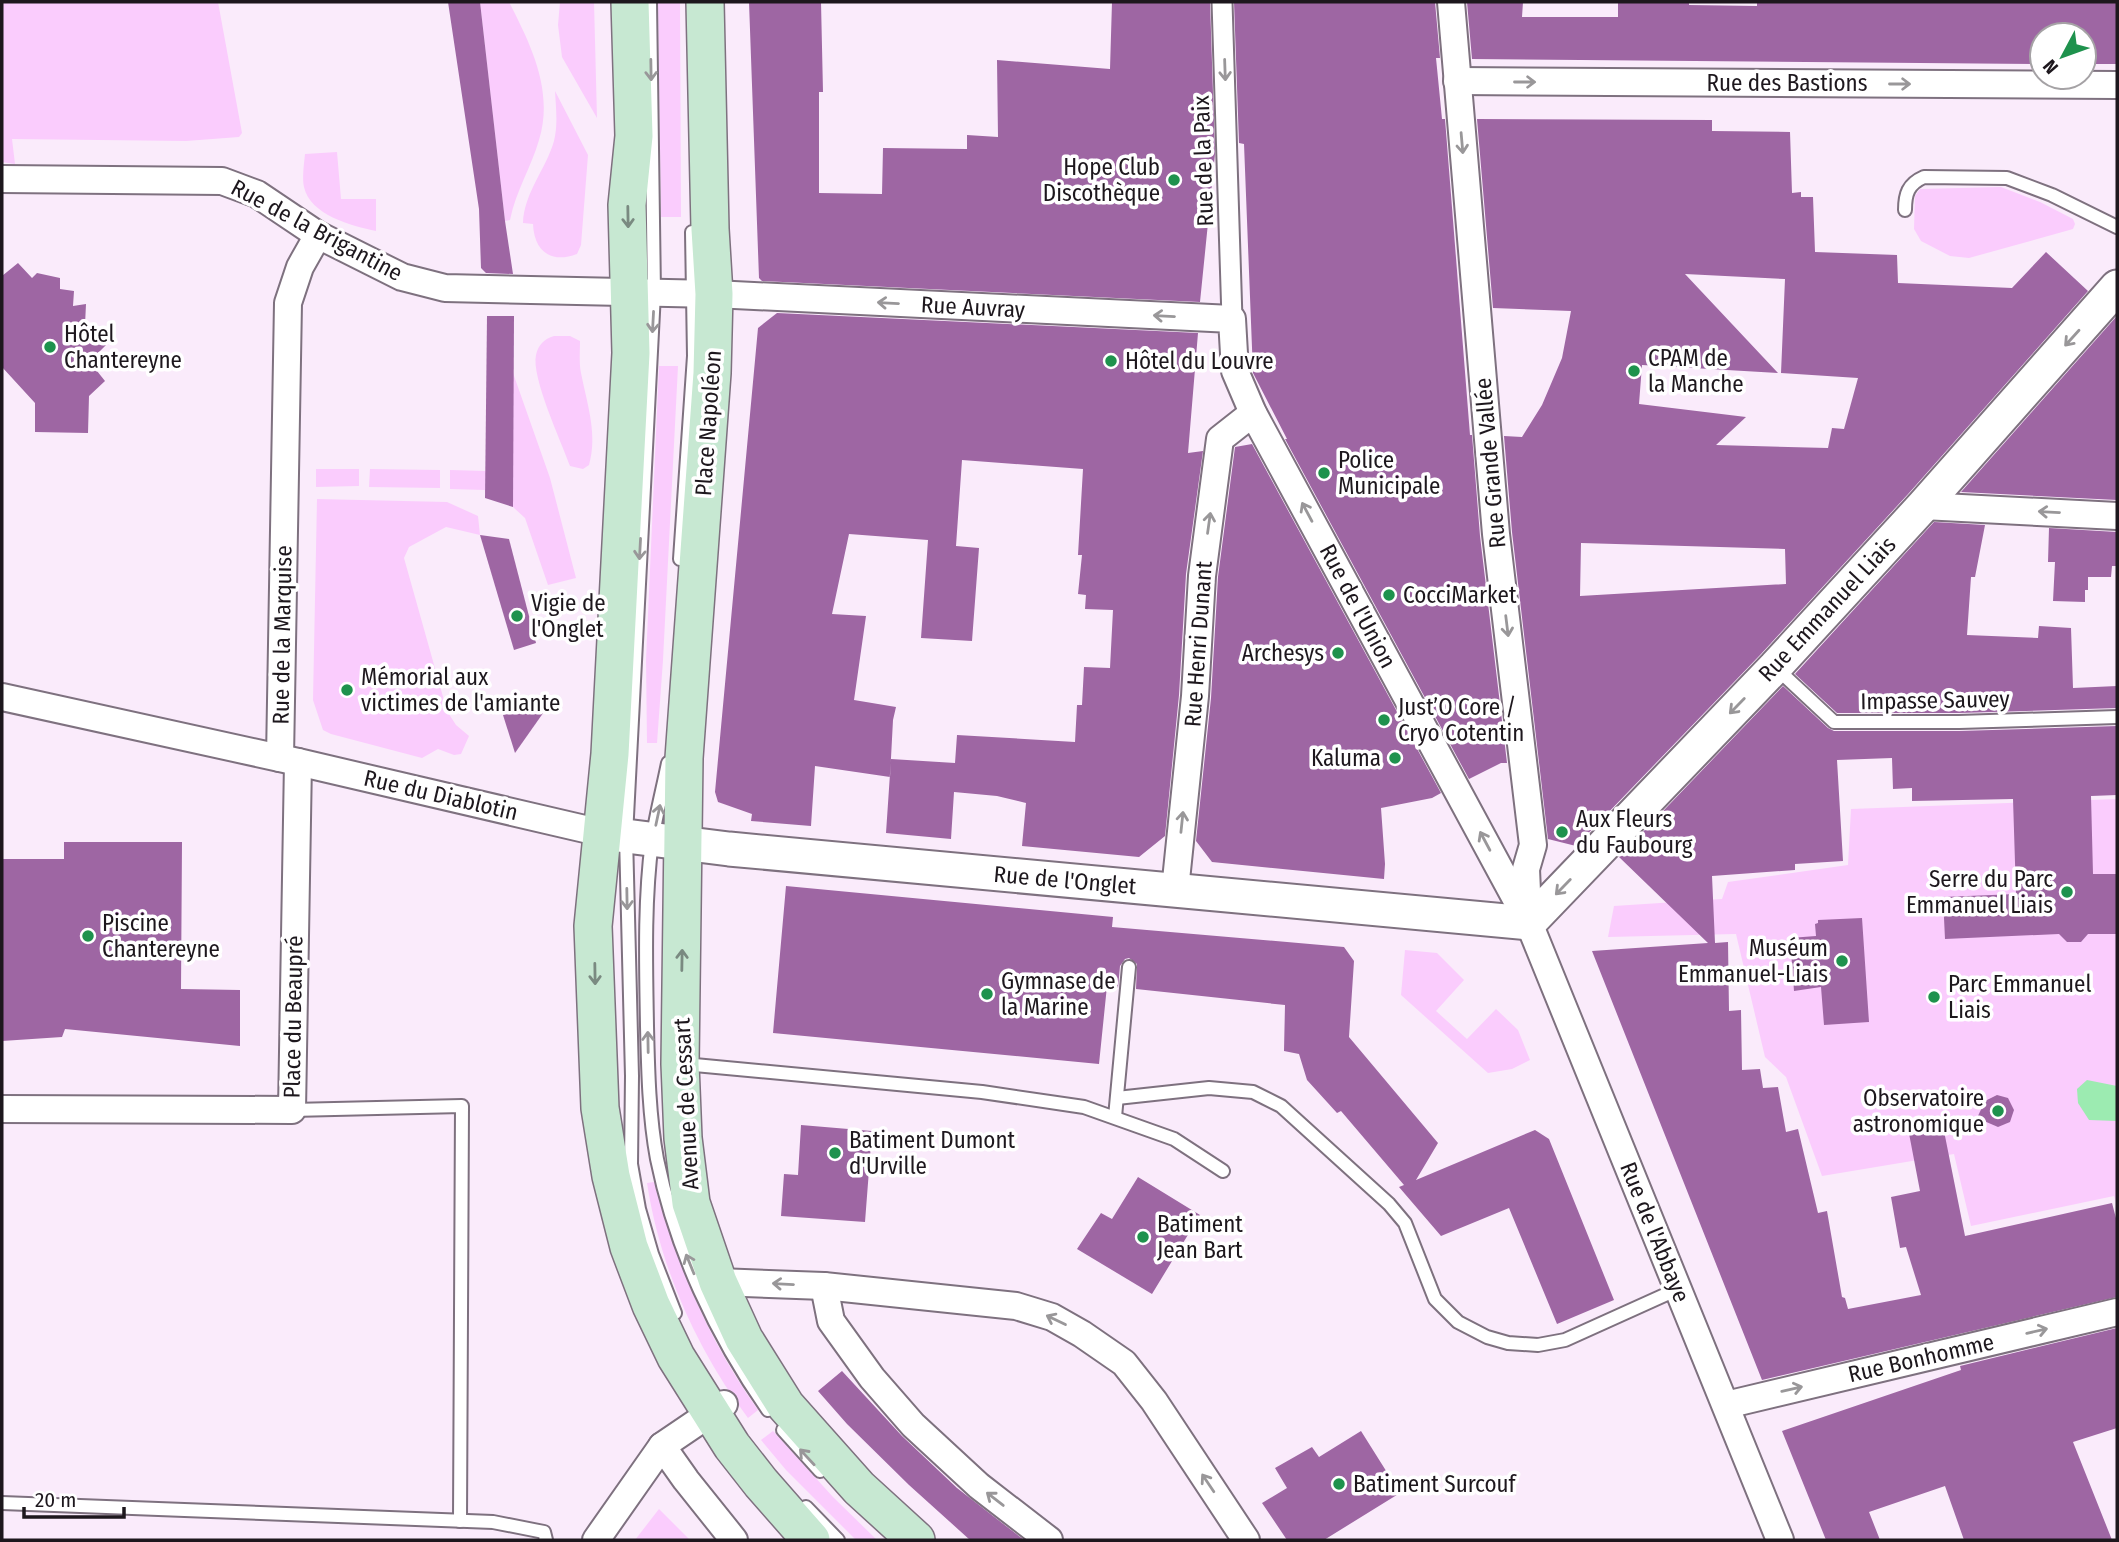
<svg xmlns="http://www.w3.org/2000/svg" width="2119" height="1542" font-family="'Fira Sans Condensed',sans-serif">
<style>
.green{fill:#faccfd}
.water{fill:#9cebb1}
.building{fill:#9e66a3;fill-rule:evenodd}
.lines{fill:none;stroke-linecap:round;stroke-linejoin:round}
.service-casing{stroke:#7e717f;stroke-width:16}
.pedestrian-casing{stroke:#7e717f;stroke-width:23}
.minor-casing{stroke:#7e717f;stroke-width:30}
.tertiary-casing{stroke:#7e717f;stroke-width:37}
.secondary-casing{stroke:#7e717f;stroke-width:40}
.service{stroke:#fff;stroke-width:12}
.pedestrian{stroke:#fff;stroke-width:19}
.minor{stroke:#fff;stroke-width:26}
.tertiary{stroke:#fff;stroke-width:33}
.secondary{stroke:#c7e8d2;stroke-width:37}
.oneway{stroke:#999799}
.oneway2{stroke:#7a8a81}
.poi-dot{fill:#1e924d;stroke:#fff;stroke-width:2.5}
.labels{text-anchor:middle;stroke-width:7;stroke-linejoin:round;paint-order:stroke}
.street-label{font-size:23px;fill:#1d171d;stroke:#fff}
.poi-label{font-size:23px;fill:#1d171d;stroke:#fff;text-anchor:start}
</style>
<rect width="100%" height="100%" fill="#faebfb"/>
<!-- green -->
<g class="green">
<path d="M2,2H218L242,133L239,137L186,141L12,139L15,164L2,162Z"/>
<path d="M480,2H509C531,45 554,91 539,140C531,168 516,190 510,220L505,221Z"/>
<path d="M560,2H594L597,118L562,57L558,25Z"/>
<path d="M658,2H680L681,217H661Z"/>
<path d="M555,91L588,155L581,245L577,254C551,264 534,251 533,224L523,223C524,193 546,169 554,141C558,125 556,108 555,91Z"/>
<path d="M337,152L341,199H376V231C352,226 310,215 304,187C302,178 304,164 305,154Z"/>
<path d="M2001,187L2040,202L2073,219L2075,224L2073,229L1969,258L1950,256L1921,241L1914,229L1915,196L1920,189Z"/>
<path d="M554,336H570L580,341C580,351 579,363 581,373C587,404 598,434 589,465L583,469L570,466C561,441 531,377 536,355C538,345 544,339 554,336Z"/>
<path d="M659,366H678L663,660L657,743H647L646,660Z"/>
<path d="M513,373L550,478L576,578L548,585L525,518L513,507Z"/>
<path d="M316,469H359V486L316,487Z"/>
<path d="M370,469L440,470V488L369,487Z"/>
<path d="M450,470L486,471L485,490L450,489Z"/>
<path d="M317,499L447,502L478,516L480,535L446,527L409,547L404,558L447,711L456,725L469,736L461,754L454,755L438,749L422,758L331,734L323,730L313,700Z"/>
<path d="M2117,799V1205L2114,1196L1971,1226L1954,1154L1822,1176L1786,1077L1765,1057L1736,934L1608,937L1614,906L1722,899L1728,882L1848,865L1851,809Z"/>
<path d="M1405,950L1437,953L1464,980L1436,1011L1467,1039L1496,1009L1518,1030L1530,1060L1512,1069L1488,1073L1401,995Z"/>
<path d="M654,1182C677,1264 708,1340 758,1410L748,1418C697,1350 660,1268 647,1183Z"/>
<path d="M773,1431L833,1497L877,1540H856L786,1470L761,1440Z"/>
<path d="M659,1509L690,1540H635Z"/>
</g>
<!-- water -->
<path class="water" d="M2087,1080L2117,1086V1121L2089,1120L2078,1103L2077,1089Z"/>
<!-- building -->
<g class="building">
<path d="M448,2H480L505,221L513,274L486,273L481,268L479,209Z"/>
<path d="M749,2H821L823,92H819V193L882,194L883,148L967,149V135L998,137L997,60L1110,69L1112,2H1210L1215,154L1200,302L762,281L759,278Z"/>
<path d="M1234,2H1435L1440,58H1436L1442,119H1445L1470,435H1472L1480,536L1507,763H1501L1469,779L1285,439H1287L1253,373L1244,144L1239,143Z"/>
<path d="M1467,2H1523L1522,17H1618V2H1689V5L1757,6V2H2117V64H2084V35H2042V64L1472,59Z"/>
<path d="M1477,119L1712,120V131L1790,132L1792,193L1801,192V197H1813L1815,252L1897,255L1898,283L2012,288L2046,252L2088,291L1909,493L1761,654L1576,846L1548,839L1512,532L1504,436L1522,437L1542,405L1562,358L1571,311L1493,308ZM1685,274L1785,279L1781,373L1858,378L1844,429L1832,428L1828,448L1716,445L1746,417L1639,404L1642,365L1778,373ZM1581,543L1785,549L1786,584L1580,596Z"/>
<path d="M18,263L32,278L37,273L60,278V289L74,291L73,306L86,304L85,325H88L106,345L97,354L105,363L97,371L105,381L89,396L88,433L35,432V403L2,367V276Z"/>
<path d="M777,313L1198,333L1188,453L1203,451L1186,574L1179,695L1165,836L1139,857L1022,846L1026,803L997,796L954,792L951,839L886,833L891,759L955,763L957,735L1075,742L1077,705H1082L1084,667L1110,668L1113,610L1085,609L1086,595L1078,594L1082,555H1078L1083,469L962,460L956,546L979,548L972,641L921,638L928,540L849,534L832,614L866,616L854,700L896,707L893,720L890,777L815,766L811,826L751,821L752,814L718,802L715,792L758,328Z"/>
<path d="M487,316H514L513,507L485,498Z"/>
<path d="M2116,317L2117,500L1961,492Z"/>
<path d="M1252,444L1441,793L1432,798L1381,808L1385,864L1384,879L1212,862L1196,841L1211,698L1218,577L1235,447Z"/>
<path d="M1934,522L1985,525L1975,577H1971L1967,635L2038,638L2039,626L2071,628L2073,688L2117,686V708L1959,713H1837L1795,674Z"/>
<path d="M2049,528L2117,532V566H2112L2111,577H2088V590H2085V602L2053,601L2055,562H2048Z"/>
<path d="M480,535L509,539L536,643L514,650Z"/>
<path d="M1783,686L1828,728L1834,731H1959L2117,726V795L2091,796L2093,874H2117V934H2088L2081,942H2067L2059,934L1945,939L1943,897L2016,894L2013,799L1912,801V788L1893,789L1892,758L1837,760L1843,861L1795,864V870L1712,876L1715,943L1728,942L1729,1011L1741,1010L1742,1070L1760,1069L1763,1088L1778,1087L1786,1132L1798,1129L1818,1213L1827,1211L1842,1297L1845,1298L1848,1309L1921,1295L1906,1247L1900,1248L1891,1197L1920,1191L1907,1123L1941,1116L1965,1236L2112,1203L2117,1222V1297L1762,1380L1592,951L1708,943L1619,857Z"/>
<path d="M553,699L515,753L503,715Z"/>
<path d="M64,842H182L181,989L240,990V1046L65,1029L62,1037L2,1041V859H64Z"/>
<path d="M786,886L1113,917L1112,927L1344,947L1354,961L1349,1037L1438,1143L1416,1180L1535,1130L1549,1139L1614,1300L1557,1324L1509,1208L1441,1236L1399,1187L1404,1185L1341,1111L1337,1113L1307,1080L1299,1054L1284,1051L1285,1005L1136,989L1137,964L1129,958L1125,959L1120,966L1118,988L1107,986L1099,1064L773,1033Z"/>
<path d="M1862,918L1869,1022L1824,1025L1821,987L1794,991L1790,938L1816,936L1815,924L1818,923V920Z"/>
<path d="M1997,1095L2008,1098L2014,1110L2010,1122L1998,1127L1977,1118L1985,1101Z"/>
<path d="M801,1125L872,1131L865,1222L781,1216L784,1174L798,1175Z"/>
<path d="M1138,1177L1200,1215L1152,1294L1077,1249L1101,1213L1112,1219Z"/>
<path d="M2117,1328V1428L2073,1442L2112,1540H1964L1945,1486L1869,1512L1880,1540H1826L1782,1431L1961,1370L1960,1366Z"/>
<path d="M842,1371L902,1436L957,1488L1024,1540H970L909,1485L847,1424L818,1391Z"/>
<path d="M1361,1431L1400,1493L1324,1540H1287L1262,1503L1287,1488L1275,1468L1312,1447L1319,1457Z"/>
</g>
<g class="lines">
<!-- service casing -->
<g class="service-casing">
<g id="service">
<path d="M650,2L654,293L626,836L632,1076L631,1164L639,1209L652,1254L675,1313"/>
<path d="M1905,210C1905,194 1908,184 1924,177L2007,178L2052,195L2117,227"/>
<path d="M680,559L694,356L692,232"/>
<path d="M1775,667L1834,722H1959L2117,717"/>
<path d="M668,763C663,788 656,815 652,841C644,902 646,965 647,1026C648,1070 649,1116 657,1159C675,1248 716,1336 768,1410"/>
<path d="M684,1064L982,1092L1084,1107L1174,1139L1223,1171"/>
<path d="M1117,1098L1209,1088L1253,1092L1281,1106L1389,1204L1405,1223L1435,1299L1458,1322L1487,1337L1508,1343L1538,1345L1565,1340L1678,1289"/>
<path d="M292,1110L462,1106L460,1521"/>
<path d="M1115,1117L1129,967"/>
<path d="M783,1430L820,1471"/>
<path d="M2,1503L493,1522L544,1532L546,1540"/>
<path d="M806,1507L838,1540"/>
</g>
</g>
<!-- pedestrian casing -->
<g class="pedestrian-casing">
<path id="pedestrian" d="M1222,2L1232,319"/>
</g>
<!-- minor casing -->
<g class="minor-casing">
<g id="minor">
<path d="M1451,2L1496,534L1533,845L1526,869L1528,914"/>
<path d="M1457,81L2117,85"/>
<path d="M2,179L222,181L257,194L318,235L402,277L445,288L714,294L1232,319L1235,371L1253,413L1529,923L1780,1540"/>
<path d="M1923,506L2117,516"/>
<path d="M2,697L298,762L602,833"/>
<path d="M280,758L288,303L300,267L318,235"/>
<path d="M1175,890L1195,696L1202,576L1220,439L1253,413"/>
<path d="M2,1109L292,1110L298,762"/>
<path d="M718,1282L824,1286L1016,1306L1052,1317L1082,1334L1124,1363L1154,1401L1246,1540"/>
<path d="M824,1286L831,1321L872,1378L913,1425L979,1486L1049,1540"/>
<path d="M1726,1405L2117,1312"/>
<path d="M662,1446L686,1480L734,1540"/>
<path d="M596,1540L662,1446L724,1404"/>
</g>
</g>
<!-- tertiary casing -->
<g class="tertiary-casing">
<path id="tertiary" d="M602,833L729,849L1529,923L1775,667L1923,506L2117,287"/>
</g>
<!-- secondary casing -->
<g class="secondary-casing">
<g id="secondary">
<path d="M630,2L634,136L627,205L631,353L610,754L593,926L600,1108L611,1176L629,1247L651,1305L676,1357L732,1446L761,1483L811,1540"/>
<path d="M705,2L710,229L714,294L712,373L684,758L680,1064L683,1138L691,1203L718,1282L744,1339L786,1406L859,1488L916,1540"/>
</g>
</g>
<!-- service -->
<use href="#service" class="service"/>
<!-- pedestrian -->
<use href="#pedestrian" class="pedestrian"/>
<!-- minor -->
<use href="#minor" class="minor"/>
<!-- tertiary -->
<use href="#tertiary" class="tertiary"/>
<!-- secondary -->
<use href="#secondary" class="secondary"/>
</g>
<!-- one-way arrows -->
<defs><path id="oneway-shaft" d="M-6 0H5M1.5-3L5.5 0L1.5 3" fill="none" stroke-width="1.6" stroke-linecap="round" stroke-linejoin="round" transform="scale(1.75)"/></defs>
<g class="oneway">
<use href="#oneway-shaft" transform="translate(651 70) rotate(89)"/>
<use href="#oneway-shaft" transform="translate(1225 70) rotate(88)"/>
<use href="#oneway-shaft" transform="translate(1525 82)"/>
<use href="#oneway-shaft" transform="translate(1900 84)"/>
<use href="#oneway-shaft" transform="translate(1462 143) rotate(85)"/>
<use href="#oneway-shaft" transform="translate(888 303) rotate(-177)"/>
<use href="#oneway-shaft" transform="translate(1164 316) rotate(-177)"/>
<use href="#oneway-shaft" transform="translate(653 322) rotate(93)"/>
<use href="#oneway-shaft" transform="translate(2072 338) rotate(132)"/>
<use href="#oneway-shaft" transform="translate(1307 512) rotate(-118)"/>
<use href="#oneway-shaft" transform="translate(2049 512) rotate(-177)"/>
<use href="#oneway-shaft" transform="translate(1209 523) rotate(-82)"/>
<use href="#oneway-shaft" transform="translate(640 549) rotate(93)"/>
<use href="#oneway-shaft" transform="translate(1507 626) rotate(83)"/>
<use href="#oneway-shaft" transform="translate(1737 706) rotate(134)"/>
<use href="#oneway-shaft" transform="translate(658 815) rotate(-78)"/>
<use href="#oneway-shaft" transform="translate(1182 822) rotate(-84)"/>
<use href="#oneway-shaft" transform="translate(1485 841) rotate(-118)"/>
<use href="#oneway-shaft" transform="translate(1563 887) rotate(134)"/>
<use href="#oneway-shaft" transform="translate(627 899) rotate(89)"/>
<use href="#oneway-shaft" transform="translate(648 1042) rotate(-91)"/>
<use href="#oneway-shaft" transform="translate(690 1264) rotate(-112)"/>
<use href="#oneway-shaft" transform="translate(783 1284) rotate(-177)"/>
<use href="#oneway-shaft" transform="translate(1056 1320) rotate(-154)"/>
<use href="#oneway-shaft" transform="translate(2037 1331) rotate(-13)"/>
<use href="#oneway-shaft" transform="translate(1792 1389) rotate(-13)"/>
<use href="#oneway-shaft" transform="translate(807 1457) rotate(-133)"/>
<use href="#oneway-shaft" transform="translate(1208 1483) rotate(-124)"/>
<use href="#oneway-shaft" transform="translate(995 1499) rotate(-142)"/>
</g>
<g class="oneway2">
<use href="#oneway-shaft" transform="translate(628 217) rotate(89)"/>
<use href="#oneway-shaft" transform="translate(682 960) rotate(-89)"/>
<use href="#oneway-shaft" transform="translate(595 974) rotate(89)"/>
</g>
<!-- markers -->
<g class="poi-dot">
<circle cx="1174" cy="180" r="7"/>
<circle cx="50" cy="347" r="7"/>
<circle cx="1111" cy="361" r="7"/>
<circle cx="1634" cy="371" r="7"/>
<circle cx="1324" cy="473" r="7"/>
<circle cx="1389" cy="595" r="7"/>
<circle cx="517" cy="616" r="7"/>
<circle cx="1338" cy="653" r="7"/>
<circle cx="347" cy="690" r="7"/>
<circle cx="1384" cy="720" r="7"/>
<circle cx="1395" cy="758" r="7"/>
<circle cx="1562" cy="832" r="7"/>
<circle cx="2067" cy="892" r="7"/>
<circle cx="88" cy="936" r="7"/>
<circle cx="1842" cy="961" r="7"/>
<circle cx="987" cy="994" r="7"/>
<circle cx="1934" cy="997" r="7"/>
<circle cx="1998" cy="1111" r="7"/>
<circle cx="835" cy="1153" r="7"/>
<circle cx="1143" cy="1237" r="7"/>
<circle cx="1339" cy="1484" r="7"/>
</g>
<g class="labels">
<!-- street labels -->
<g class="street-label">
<text x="1787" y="91">Rue des Bastions</text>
<text transform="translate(1203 161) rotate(-92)" y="8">Rue de la Paix</text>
<text transform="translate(317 230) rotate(28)" y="8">Rue de la Brigantine</text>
<text transform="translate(973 307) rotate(3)" y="8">Rue Auvray</text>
<text transform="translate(708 423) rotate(-86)" y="8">Place Napoléon</text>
<text transform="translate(1490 463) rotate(-95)" y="8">Rue Grande Vallée</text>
<text transform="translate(1358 606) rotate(62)" y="8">Rue de l'Union</text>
<text transform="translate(1827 609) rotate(-47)" y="8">Rue Emmanuel Liais</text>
<text transform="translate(282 635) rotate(-89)" y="8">Rue de la Marquise</text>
<text transform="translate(1198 644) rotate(-86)" y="8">Rue Henri Dunant</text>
<text transform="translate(1935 700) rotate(-1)" y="8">Impasse Sauvey</text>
<text transform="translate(441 795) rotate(13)" y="8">Rue du Diablotin</text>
<text transform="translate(1065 880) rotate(5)" y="8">Rue de l'Onglet</text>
<text transform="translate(293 1017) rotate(-89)" y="8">Place du Beaupré</text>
<text transform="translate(686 1104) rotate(-93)" y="8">Avenue de Cessart</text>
<text transform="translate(1655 1232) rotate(68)" y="8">Rue de l'Abbaye</text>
<text transform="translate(1921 1358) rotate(-13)" y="8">Rue Bonhomme</text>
</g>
<!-- poi labels -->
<g class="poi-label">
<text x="1160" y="175" text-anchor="end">Hope Club<tspan x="1160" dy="26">Discothèque</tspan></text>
<text x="64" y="342">Hôtel<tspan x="64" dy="26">Chantereyne</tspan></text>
<text x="1648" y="366">CPAM de<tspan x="1648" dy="26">la Manche</tspan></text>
<text x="1125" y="369">Hôtel du Louvre</text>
<text x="1338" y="468">Police<tspan x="1338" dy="26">Municipale</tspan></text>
<text x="1403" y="603">CocciMarket</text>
<text x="531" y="611">Vigie de<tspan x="531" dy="26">l'Onglet</tspan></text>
<text x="1324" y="661" text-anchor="end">Archesys</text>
<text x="361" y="685">Mémorial aux<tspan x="361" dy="26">victimes de l'amiante</tspan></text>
<text x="1398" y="715">Just’O Core /<tspan x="1398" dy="26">Cryo Cotentin</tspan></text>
<text x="1381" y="766" text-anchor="end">Kaluma</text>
<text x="1576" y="827">Aux Fleurs<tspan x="1576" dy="26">du Faubourg</tspan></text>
<text x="2053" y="887" text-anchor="end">Serre du Parc<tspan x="2053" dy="26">Emmanuel Liais</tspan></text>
<text x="102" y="931">Piscine<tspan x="102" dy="26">Chantereyne</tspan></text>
<text x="1828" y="956" text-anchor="end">Muséum<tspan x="1828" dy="26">Emmanuel-Liais</tspan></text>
<text x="1001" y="989">Gymnase de<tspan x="1001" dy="26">la Marine</tspan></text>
<text x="1948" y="992">Parc Emmanuel<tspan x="1948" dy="26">Liais</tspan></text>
<text x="1984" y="1106" text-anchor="end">Observatoire<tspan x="1984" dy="26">astronomique</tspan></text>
<text x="849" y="1148">Batiment Dumont<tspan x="849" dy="26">d'Urville</tspan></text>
<text x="1157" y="1232">Batiment<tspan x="1157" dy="26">Jean Bart</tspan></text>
<text x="1353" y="1492">Batiment Surcouf</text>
</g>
</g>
<!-- border -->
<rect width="2119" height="1542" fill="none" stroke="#1d171d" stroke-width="7"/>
<!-- north arrow -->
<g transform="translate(2063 56) rotate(229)"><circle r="33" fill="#ffffff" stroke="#a5a2a5" stroke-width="2"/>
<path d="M0-5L12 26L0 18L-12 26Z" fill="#1e924d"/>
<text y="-10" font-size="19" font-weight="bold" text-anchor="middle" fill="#1d171d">N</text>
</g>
<!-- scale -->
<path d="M24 1507v10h100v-10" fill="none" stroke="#1d171d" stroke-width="3.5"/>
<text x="35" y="1507" font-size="21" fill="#1d171d" stroke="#ffffff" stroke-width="5" paint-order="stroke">20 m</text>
</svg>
